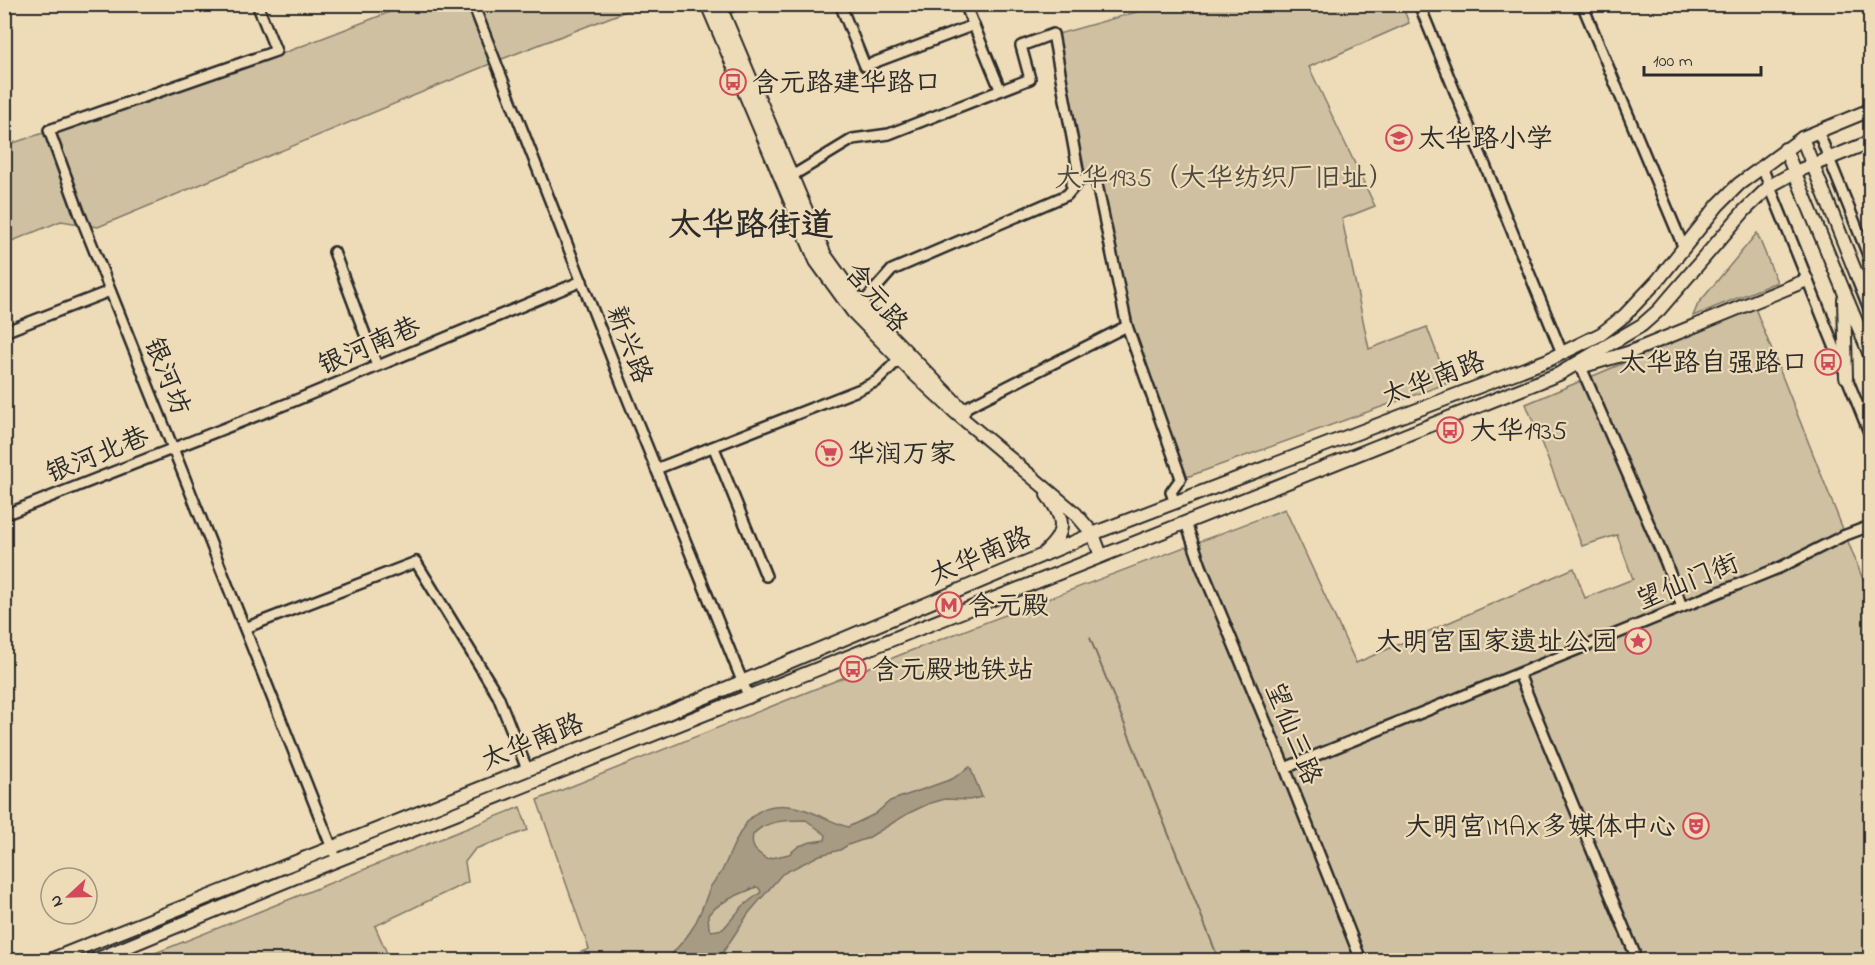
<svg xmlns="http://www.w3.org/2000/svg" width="1875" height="965" font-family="'Indie Flower','LXGW WenKai TC',sans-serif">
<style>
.green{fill:#cfc0a1;stroke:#7d7666;stroke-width:1.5}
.water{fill:#a79b84;stroke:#756e60;stroke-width:1.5;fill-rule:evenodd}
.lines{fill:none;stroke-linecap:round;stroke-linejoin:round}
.stream{stroke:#756e60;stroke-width:2}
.minor-casing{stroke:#2b2b2b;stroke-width:14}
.major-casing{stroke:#2b2b2b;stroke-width:16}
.minor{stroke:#eedcb9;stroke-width:9}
.major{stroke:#eedcb9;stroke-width:12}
.labels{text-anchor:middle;stroke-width:4.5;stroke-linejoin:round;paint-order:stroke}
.poi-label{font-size:27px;fill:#2b2b2b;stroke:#eedcb9;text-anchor:start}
.park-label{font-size:27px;fill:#4c4943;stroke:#eedcb9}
.street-label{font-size:27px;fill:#2b2b2b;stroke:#eedcb9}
.district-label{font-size:33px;font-weight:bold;fill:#2b2b2b;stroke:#eedcb9}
</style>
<rect width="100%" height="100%" fill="#eedcb9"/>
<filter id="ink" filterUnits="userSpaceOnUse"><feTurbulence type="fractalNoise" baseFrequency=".0167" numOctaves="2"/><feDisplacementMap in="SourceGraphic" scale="12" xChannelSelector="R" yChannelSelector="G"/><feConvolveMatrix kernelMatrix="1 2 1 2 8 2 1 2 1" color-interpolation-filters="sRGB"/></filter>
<g filter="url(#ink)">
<!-- green -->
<g class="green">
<path d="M408,5H642L502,59L98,227L61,221L5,244L4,146L276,56Z"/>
<path d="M1161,5H1402L1409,23L1309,67L1375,206L1342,219L1369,349L1427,327L1448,383L1184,478L1133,327L1098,168L1080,171L1056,45L1058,34Z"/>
<path d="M1757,233L1777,282L1693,316L1698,304Z"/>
<path d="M1755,308L1870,597V960H562L589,949L537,800L910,651L1285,509L1356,663L1574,568L1585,598L1633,579L1617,535L1582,546L1526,404Z"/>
<path d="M520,807L528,830L475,849L465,862L468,882L375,926L390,960H138Z"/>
</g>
<!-- water -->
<path class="water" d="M970,767L982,797L969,800L945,799L928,804L909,813L868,838L848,845L840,850L820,855L782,874L748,914L718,960H667C674,951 683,942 690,932C700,918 704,901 711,886C714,881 719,876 722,871C734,847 743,810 774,806C802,802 823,820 848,827L875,814L890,801L952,779ZM806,820L826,835L825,840L811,842L799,846L789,854L767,859C757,852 750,849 753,835C764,820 789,820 806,820ZM756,887L759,888L761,892L743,906L723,929L712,931L709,928L708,915C721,900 739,895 756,887Z"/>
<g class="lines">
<!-- stream -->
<path class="stream" d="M1090,638L1219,960"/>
<!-- minor casing -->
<g class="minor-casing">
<g id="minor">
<path d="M257,4L276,51L49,130L79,212L334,853"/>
<path d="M473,4L625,392L749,698"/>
<path d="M840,4L865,66L974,25"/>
<path d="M965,4L1000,89"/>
<path d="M1419,4L1562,353"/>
<path d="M1582,4L1683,246"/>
<path d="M716,11L737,4"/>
<path d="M1818,131L1870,260"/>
<path d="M1762,167L1870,435"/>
<path d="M792,176L853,139L889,134L1030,79L1021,46L1053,34L1078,170L1071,184"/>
<path d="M334,252L377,366"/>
<path d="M861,305L892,270L1067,195L1079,181L1095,175L1127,326L1181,478L1171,492L1175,503"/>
<path d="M4,332L110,291"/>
<path d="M1581,367L1666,563L1682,607"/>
<path d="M963,409L1127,326"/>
<path d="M714,448L766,576"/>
<path d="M656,469L858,390L877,381L899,359"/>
<path d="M4,515L294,401L582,281"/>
<path d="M1186,523L1201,566L1285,768L1361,960"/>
<path d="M245,628L416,562L498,696L527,769"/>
<path d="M1519,674L1634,952"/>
<path d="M1285,768L1781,567L1843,536L1870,526"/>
</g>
</g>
<!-- major casing -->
<g class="major-casing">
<g id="major">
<path d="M707,4L816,261L853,312L910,370L956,413L1075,513L1093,534L1101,556"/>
<path d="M719,4L825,255L861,305L964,411"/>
<path d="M1802,138L1870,308"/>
<path d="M1785,149L1870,355"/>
<path d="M1844,299L1846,377"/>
<path d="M1580,367L1628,353L1807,280"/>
<path d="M1045,552C1068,532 1064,517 1047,495"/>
<path d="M50,960L644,723L1100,531L1548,360L1601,334L1624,316L1658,280L1718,205L1739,184L1802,138L1870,110"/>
<path d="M95,960L315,869L1559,374L1642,325L1659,310L1745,210L1770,186L1795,172L1870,142"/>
</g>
</g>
<!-- minor -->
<use href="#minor" class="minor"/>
<!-- major -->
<use href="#major" class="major"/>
</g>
</g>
<!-- icons -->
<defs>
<g id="bus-ring" transform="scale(1.35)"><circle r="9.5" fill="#eedcb9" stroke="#d1495b" stroke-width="1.5"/><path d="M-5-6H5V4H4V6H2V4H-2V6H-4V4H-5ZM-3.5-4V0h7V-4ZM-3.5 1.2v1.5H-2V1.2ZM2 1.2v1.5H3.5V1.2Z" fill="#d1495b"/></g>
<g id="school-ring" transform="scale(1.35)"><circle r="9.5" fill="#eedcb9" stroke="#d1495b" stroke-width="1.5"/><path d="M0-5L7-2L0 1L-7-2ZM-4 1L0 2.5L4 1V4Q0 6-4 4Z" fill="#d1495b"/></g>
<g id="supermarket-ring" transform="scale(1.35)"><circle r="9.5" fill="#eedcb9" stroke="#d1495b" stroke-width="1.5"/><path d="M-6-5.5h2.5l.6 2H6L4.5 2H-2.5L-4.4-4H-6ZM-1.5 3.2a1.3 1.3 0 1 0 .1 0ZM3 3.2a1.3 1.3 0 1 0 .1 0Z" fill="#d1495b"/></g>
<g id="metro-ring" transform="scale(1.35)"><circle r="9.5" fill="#eedcb9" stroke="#d1495b" stroke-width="1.5"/><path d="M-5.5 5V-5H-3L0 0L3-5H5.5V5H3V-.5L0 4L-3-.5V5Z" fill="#d1495b"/></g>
<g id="sight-ring" transform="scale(1.35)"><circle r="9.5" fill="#eedcb9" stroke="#d1495b" stroke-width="1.5"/><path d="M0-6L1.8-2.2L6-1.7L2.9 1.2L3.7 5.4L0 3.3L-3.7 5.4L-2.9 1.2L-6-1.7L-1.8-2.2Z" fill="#d1495b"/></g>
<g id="theatre-ring" transform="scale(1.35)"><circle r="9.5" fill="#eedcb9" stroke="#d1495b" stroke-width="1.5"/><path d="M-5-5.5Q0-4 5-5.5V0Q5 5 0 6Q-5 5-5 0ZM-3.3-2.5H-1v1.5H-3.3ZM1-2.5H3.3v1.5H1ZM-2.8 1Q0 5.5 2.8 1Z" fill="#d1495b"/></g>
</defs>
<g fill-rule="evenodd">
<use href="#bus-ring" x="733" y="82"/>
<use href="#school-ring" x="1399" y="138"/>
<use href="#bus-ring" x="1828" y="362"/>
<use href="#bus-ring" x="1450" y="430"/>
<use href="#supermarket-ring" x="829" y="453"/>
<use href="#metro-ring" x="949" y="605"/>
<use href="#sight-ring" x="1638" y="641"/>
<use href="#bus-ring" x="853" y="669"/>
<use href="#theatre-ring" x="1696" y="826"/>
</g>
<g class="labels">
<!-- poi labels -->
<g class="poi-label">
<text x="752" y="91">含元路建华路口</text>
<text x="1418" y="147">太华路小学</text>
<text x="1808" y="371" text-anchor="end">太华路自强路口</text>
<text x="1470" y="439">大华1935</text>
<text x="848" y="462">华润万家</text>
<text x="968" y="614">含元殿</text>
<text x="1618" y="650" text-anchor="end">大明宫国家遗址公园</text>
<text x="872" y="678">含元殿地铁站</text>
<text x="1676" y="835" text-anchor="end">大明宫IMAX多媒体中心</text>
</g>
<!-- park labels -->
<g class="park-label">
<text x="1225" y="186">大华1935（大华纺织厂旧址）</text>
</g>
<!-- street labels -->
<g class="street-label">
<text transform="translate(877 297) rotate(50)" y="9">含元路</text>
<text transform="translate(630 344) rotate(69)" y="9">新兴路</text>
<text transform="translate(369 345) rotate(-23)" y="9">银河南巷</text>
<text transform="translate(168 376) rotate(68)" y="9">银河坊</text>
<text transform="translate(1433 378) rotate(-21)" y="9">太华南路</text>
<text transform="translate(97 454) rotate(-22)" y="9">银河北巷</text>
<text transform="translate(980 555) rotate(-23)" y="9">太华南路</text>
<text transform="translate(1687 581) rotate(-22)" y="9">望仙门街</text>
<text transform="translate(1294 733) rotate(68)" y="9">望仙三路</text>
<text transform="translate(532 741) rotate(-22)" y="9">太华南路</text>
</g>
<!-- district labels -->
<g class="district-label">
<text x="751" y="235">太华路街道</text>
</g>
</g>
<!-- margin -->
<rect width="1875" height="965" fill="none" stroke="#eedcb9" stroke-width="24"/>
<rect x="12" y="12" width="1851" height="941" fill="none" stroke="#2b2b2b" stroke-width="2" filter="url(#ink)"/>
<!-- north arrow -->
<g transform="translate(69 896) rotate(248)"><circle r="28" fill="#eedcb9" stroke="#a09580" stroke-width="1.5"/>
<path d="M0-4.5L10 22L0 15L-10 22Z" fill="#d1495b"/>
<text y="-9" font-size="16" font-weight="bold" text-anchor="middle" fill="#2b2b2b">N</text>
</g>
<!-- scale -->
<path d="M1644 66v9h117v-9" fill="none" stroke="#2b2b2b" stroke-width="3"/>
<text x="1653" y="66" font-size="18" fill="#2b2b2b" stroke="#eedcb9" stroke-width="4.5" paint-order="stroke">100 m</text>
</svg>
